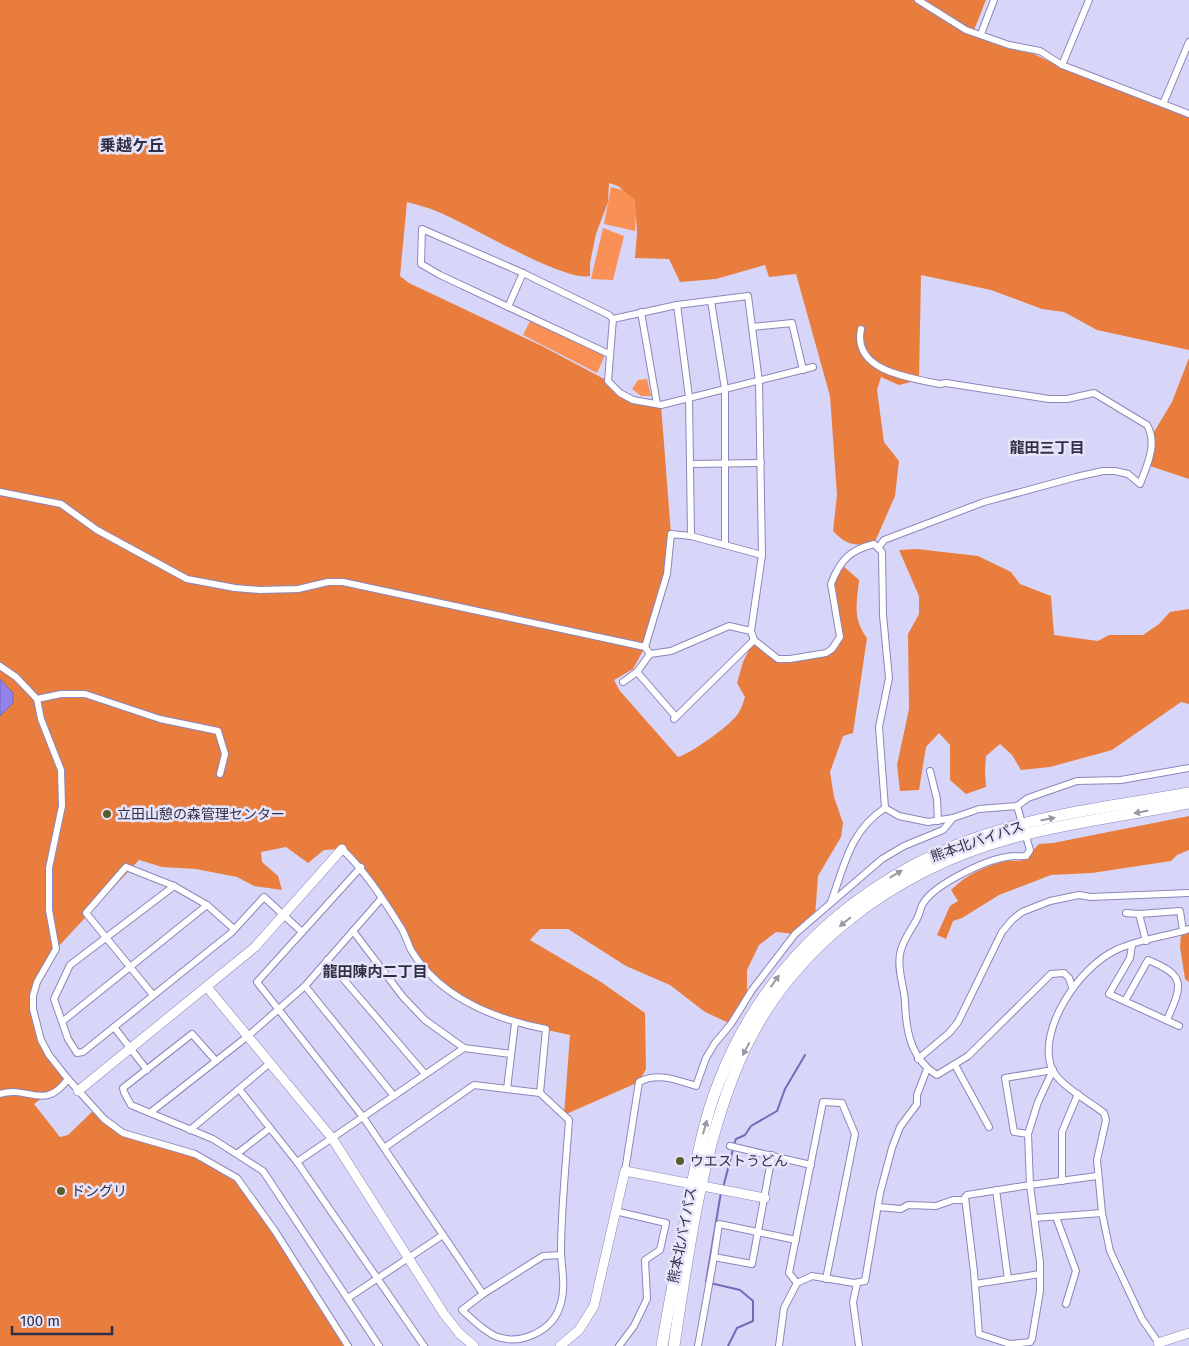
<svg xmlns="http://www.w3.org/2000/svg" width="1189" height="1346" font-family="'Fira Sans','Noto Sans JP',sans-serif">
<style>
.green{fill:#f99157}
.forest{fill:#e97d3d}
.water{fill:#9282ec;stroke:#7569ba}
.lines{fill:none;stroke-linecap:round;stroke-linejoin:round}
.stream{stroke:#7569ba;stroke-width:2}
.street-casing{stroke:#8b86bb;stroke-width:8}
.secondary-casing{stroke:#8b86bb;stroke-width:10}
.highway-casing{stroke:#8b86bb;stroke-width:12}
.street{stroke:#fff;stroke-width:6}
.secondary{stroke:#fff;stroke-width:9}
.highway{stroke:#fff;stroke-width:11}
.oneway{fill:#9897a2}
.poi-dot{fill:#5c5c29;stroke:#e6e4fb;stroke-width:2}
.labels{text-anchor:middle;stroke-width:5;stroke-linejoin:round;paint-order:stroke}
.poi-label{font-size:14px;fill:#312f45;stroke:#e6e4fb;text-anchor:start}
.street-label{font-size:14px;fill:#312f45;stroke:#e6e4fb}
.neighbourhood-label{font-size:15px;font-weight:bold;fill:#312f45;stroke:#e6e4fb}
.quarter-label{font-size:16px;font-weight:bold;fill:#312f45;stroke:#e6e4fb}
</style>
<rect width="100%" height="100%" fill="#d8d6f8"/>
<!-- green -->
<g class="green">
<path d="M611,187L637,194L635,231L604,224Z"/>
<path d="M603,228L624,236L613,280L591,279Z"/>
<path d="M530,321L605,355L597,373L523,335Z"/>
<path d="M647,379L651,396H641L632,389L638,380Z"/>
</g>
<!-- forest -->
<g class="forest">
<path d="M0,0H986L972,35L1006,48L1034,54L1069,71L1189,117V350L1097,330L1064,312L1042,309L991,290L921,275L919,380L899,385L881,377L877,390L884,442L899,461L895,496L874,544C854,545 847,546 833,531L837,495L830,396L796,274L769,277L765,265L716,279L680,282L669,259L635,258L637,233L635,200L618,186L609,183L608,202L596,234L590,263V276C563,282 467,223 436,211C427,207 417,205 407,202L400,276L409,283L542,346L608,381L620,393L661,405L671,534L669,560L645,647L633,669L614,680L620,691L678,757C690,754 733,724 739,712C742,708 743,702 745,697L737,683L743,662L754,640L778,659L826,653L840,636L834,576L841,564L859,580C857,603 852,618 867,638L853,733L843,736L830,772L834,797L843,823L841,837L818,876L815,917L795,934L776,932L759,945L747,970V999L731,1024L705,1012L670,985L626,966L568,929H540L530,940L601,982L645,1013L646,1069L639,1082L564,1115L570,1035L515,1023L452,994L419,961L401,927L342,849L324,850L308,863L286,847L261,852L262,862L278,876L282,890L254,886L237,877L196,869L162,867L139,860L56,949L33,997L38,1032L68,1079L34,1104L60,1137L68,1135L95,1109L122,1132L170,1145L237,1178L348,1346H0Z"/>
<path d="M1189,358V479L1147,465L1151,437L1172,402Z"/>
<path d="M917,549L978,556L1011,572L1020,584L1051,596L1054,635L1098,641L1109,635H1143L1159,624L1170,612L1189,609V704L1181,702L1112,750L1050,767L1021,770L1012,755L1000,744L986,756L985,771L986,787L966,794L950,780V745L939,733L926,747L919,790L900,791L897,765L909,709L908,634L919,614V596L899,550Z"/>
<path d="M1189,816V850L1177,855L1171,861L1092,873L1051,875L999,895L962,918L953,921L946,939L937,935L950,906L958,901L951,890C966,875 985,866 1006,861C1013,860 1019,862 1025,859L1039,844L1053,843Z"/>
<path d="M1189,932V982L1185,979L1180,947L1181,935Z"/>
</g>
<!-- water -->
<path class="water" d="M0,679L13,693V703L0,716Z"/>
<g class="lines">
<!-- stream -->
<g class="stream">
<path d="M734,1144L736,1139L745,1135L751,1126L777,1111L785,1089L805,1055"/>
<path d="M723,1188L733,1149"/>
<path d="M721,1192L706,1282L740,1290L753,1301V1321L737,1328L728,1346"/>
</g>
<!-- street casing -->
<g class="street-casing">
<g id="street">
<path d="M918,0L966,30L1009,45L1040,51L1062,65L1189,114"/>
<path d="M981,34L994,0"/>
<path d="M1062,65L1089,0"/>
<path d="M1163,104L1189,42"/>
<path d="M711,301L725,389V545"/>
<path d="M677,305L689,397L691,536"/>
<path d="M508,307L523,273"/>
<path d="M641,312L657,404"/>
<path d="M613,319L677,305L748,296L759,382L762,555L751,631L754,640L778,659H790L826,653L832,649L840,637L831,584C840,560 850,550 874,544L882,552L883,615L889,678L879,727L885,808"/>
<path d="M613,319L608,381L620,393L633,400L661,405L813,367"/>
<path d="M752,327L792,323L803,370"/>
<path d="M861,329C852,371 910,378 940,384L946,383L1049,399H1067L1094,393L1147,425C1158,444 1147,465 1140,484L1128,474L1115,471H1103L1076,477L984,502L884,540L879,547"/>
<path d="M609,354L440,275L421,264L422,229L523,273L609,315L613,319"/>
<path d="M690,464L761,463"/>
<path d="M0,492L61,504L97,530L187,579L235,588L260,590L298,589L328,582H343L645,647L650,654L637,672L623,682"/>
<path d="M645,647L667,574L671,534L691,536L762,555"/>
<path d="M650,654L671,651L729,626L751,631"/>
<path d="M0,666L16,677L37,699L41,719L61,770L62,806L49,868V910L56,949L37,982L33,996V1009L41,1040L49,1055L68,1079L104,1119L123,1133L195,1154L237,1178L275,1231L348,1346"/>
<path d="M637,672L676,717"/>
<path d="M37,699L61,694H85L160,719L218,731L225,754L220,774"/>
<path d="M674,719L754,640"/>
<path d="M930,771L937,799L938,821"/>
<path d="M1017,806L1030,850L1026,856C1019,856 1013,856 1007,857C985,860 936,884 924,902C920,907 920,914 917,919C911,930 902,941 900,954C897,971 904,985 905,1002C906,1032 911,1059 937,1075L968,1056L1051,974L1064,973L1069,978L1072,987"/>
<path d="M885,808L899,816L928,822L953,818L979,809L1017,806L1028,798L1077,781L1121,780L1189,768"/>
<path d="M342,849C365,871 383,899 400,926C405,933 407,942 411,950C440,998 494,1019 546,1029L540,1093"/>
<path d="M361,867L257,982L363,1117L483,1294"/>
<path d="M174,886L70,965L54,999L68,1039L77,1053L83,1052L231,933L264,897L302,932"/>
<path d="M831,902C845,864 850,831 885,808"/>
<path d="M1126,913L1139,914"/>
<path d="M353,931L403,997L425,1020L464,1048L511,1054"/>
<path d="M1146,941L1139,914L1180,911L1183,931"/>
<path d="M1132,945L1130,958L1109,994L1179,1026"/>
<path d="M327,960L425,1074"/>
<path d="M305,986L394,1096"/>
<path d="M153,995L86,913L126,867L174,886L207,905L234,929"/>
<path d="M1125,1001L1148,960C1187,976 1182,985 1167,1020"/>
<path d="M63,1021L207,905"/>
<path d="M114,1027L147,1070"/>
<path d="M918,1059L949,1033L958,1022L1002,932L1012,920L1022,912L1050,901L1079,895L1091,897L1189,893"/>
<path d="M216,1061L192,1034L123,1088L124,1092L131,1105L213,1139L263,1171L379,1346"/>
<path d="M955,1065L989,1127"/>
<path d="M1053,1070L1038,1102L1028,1134L1030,1185L1097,1176"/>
<path d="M239,1089L297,1162L424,1346"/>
<path d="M507,1089L515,1023"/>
<path d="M0,1094C29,1085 44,1112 68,1079"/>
<path d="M151,1112L248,1036L305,986L381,899"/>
<path d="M190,1130L270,1063"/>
<path d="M1028,1134L1014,1132L1005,1078L1053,1070"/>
<path d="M730,1146L811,1165"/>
<path d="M384,1148L474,1085L540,1093L569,1120C566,1164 561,1209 561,1253C562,1271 566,1289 560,1306C552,1332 519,1346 495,1336C482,1330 472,1319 462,1310L483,1294L543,1256L561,1255"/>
<path d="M238,1153L270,1128"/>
<path d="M772,1155L752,1264L714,1257L719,1224L796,1240"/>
<path d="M297,1162L464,1048"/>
<path d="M625,1171L639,1082C658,1072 677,1080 696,1086L706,1058L715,1043L731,1024L752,990L795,934L882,859L904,846L943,830L953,818"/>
<path d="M1062,1181V1132L1078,1094"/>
<path d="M1030,1185L1040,1262V1291L1032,1339L1030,1342L1010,1344L979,1334L974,1272L965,1197L967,1195Z"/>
<path d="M996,1190L1008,1279"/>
<path d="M878,1207L901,1209L908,1205L936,1206L953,1200H965"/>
<path d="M615,1211L666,1223L660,1250L645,1260L647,1299L634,1326L619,1346"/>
<path d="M1056,1217L1076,1271L1066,1304"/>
<path d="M1035,1218L1102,1213"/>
<path d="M797,1283L789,1273L823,1102L842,1103L855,1134L826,1279"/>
<path d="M857,1284L853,1302L859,1346"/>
<path d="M975,1284L1040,1274"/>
<path d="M348,1298L443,1235"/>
<path d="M1160,1345L1142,1319L1110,1251L1102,1213L1097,1160L1106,1120L1104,1113C1090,1102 1059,1085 1052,1069C1036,1029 1081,966 1116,950C1139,939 1165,937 1189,929"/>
<path d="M698,1346L714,1257"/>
<path d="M779,1346L784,1308L797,1283L812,1276L854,1283L865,1281L880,1193L892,1148L900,1127L917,1104V1095L927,1069"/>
</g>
</g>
<!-- secondary casing -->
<g class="secondary-casing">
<g id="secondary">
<path d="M207,987L332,1138L444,1314L459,1333L474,1346"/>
<path d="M78,1091L255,947L342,849"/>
<path d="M1158,1343L1189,1333"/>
<path d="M560,1346L579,1330L594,1306L625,1171L765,1198"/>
</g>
</g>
<!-- highway casing -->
<g class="highway-casing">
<g id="highway">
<path d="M662,1346C669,1306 676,1267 684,1228C694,1179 700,1129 719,1082C768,954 877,864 1008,828C1066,811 1129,804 1189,793"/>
<path d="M674,1346C688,1251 701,1153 738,1064C786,949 894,870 1011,838C1069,822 1130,815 1189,803"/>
</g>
</g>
<!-- street -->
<use href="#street" class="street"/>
<!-- secondary -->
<use href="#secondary" class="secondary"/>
<!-- highway -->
<use href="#highway" class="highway"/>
</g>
<!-- one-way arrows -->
<defs><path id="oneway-solid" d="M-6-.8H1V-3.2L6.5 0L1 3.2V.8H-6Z" transform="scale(1.25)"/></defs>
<g class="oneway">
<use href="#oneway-solid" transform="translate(1141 812) rotate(169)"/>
<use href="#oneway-solid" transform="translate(1048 819) rotate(-11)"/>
<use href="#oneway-solid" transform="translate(896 874) rotate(-31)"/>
<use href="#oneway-solid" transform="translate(845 922) rotate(140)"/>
<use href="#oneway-solid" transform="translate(775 981) rotate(-55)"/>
<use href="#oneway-solid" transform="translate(746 1049) rotate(118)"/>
<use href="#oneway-solid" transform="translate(705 1127) rotate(-74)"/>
</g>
<!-- markers -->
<g class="poi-dot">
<circle cx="107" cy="814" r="5"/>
<circle cx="680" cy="1161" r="5"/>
<circle cx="61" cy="1191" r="5"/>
</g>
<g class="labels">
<!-- poi labels -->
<g class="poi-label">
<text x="117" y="819">立田山憩の森管理センター</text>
<text x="690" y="1166">ウエストうどん</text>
<text x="71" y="1196">ドングリ</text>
</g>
<!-- street labels -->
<g class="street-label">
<text transform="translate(977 841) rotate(-19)" y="5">熊本北バイパス</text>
<text transform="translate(682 1235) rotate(-79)" y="5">熊本北バイパス</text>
</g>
<!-- neighbourhood labels -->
<g class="neighbourhood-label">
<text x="1047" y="453">龍田三丁目</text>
<text x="375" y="977">龍田陳内二丁目</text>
</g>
<!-- quarter labels -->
<g class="quarter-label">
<text x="132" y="151">乗越ケ丘</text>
</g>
</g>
<!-- scale -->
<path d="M12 1326v8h100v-8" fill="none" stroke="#312f45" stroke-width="2.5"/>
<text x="20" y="1326" font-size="15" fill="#312f45" stroke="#e6e4fb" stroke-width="4" paint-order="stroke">100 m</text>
</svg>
